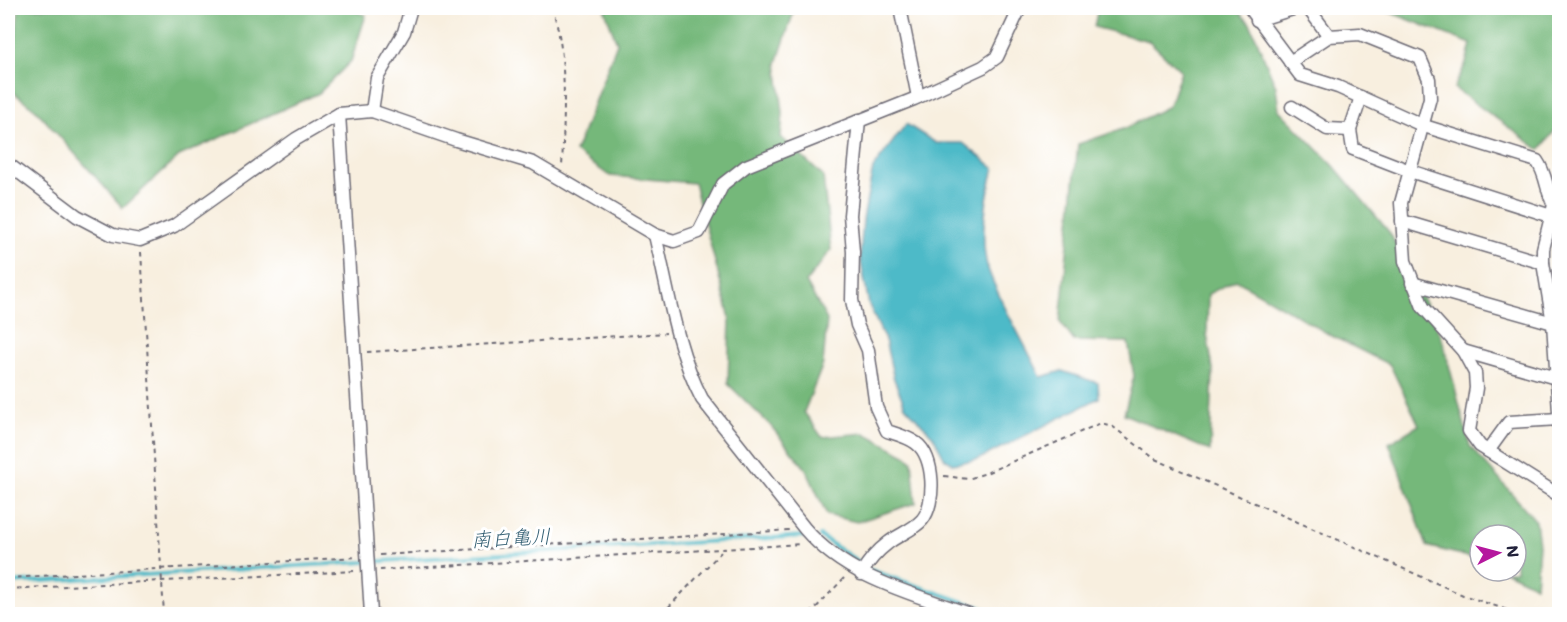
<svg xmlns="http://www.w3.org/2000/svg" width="1567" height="622" font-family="Mali,'Klee One',sans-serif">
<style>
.forest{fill:#75b87a;stroke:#4c6d5a;stroke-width:1.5}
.water{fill:#4dbac8;stroke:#386e82;stroke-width:1.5}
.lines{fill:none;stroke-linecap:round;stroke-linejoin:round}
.stream{stroke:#4dbac8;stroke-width:4}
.minor-casing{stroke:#6d6a74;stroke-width:15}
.path{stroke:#6d6a74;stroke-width:2;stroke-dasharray:4.5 4.5;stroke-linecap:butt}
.minor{stroke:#fff;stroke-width:12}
.labels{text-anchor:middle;stroke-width:6;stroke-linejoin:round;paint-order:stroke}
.water-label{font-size:20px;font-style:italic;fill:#335f73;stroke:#fff}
</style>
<rect width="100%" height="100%" fill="#fff"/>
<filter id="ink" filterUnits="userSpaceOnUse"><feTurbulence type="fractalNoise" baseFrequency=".0167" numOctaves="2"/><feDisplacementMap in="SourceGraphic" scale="12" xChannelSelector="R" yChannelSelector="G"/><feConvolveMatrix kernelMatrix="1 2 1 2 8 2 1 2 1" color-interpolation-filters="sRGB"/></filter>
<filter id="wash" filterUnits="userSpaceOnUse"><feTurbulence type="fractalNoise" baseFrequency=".008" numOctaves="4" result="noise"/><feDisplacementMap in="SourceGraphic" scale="24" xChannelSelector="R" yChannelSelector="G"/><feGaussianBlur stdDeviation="1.35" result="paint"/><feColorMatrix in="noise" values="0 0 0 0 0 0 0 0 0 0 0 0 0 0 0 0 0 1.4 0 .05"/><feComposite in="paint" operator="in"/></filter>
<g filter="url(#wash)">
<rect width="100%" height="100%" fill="#f8efdf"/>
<!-- forest -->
<g class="forest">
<path d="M19,8H346L366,15L351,61L319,93L179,156L123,208L36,110L9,89Z"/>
<path d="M604,8H795L777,63L783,113L781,137L823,176L831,250L806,282L827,320L823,364L804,412L822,437L865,433L907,456L912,461L916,503L857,522L827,515L806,469L770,425L728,384L730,318L694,183L610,176L575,152L617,43Z"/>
<path d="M1098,8H1235L1250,23L1276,87L1279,110L1334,166L1390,233L1442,338L1470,446L1536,521L1539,545L1536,586L1505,571H1516V535H1480V560L1427,546L1389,443L1419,425L1390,365L1332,336L1236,280L1208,294L1207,334L1213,369L1210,451L1124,414L1134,376L1128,342L1074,341L1060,322L1078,144L1126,128L1169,106L1181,71L1149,41L1094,27Z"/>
<path d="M1379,8H1559V118L1556,129L1540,150L1454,88L1466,63L1471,44Z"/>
</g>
<!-- water -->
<path class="water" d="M906,124L936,143H963L994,168C986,197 979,240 988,269C1000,303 1025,344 1041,377L1062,371L1098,383L1099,398L979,459L953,464L945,459L933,436L905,406L894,379L885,340L869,305L860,257L863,219L873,168Z"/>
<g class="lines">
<!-- stream -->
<g class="stream">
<path d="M820,536L863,565"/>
<path d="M870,570L999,614"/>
<path d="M8,583L806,536"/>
</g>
</g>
</g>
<g filter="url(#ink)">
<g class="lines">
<!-- minor casing -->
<g class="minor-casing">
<g id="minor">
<path d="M900,8L918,97"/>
<path d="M1250,8L1300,75L1338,87L1424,126L1537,161C1547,175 1546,191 1554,205L1543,249V263L1553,323L1560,427"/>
<path d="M1308,8L1329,36"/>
<path d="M1257,20L1296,8"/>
<path d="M1290,62L1329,36L1360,34L1420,58L1429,79L1430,98L1401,203L1405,261L1423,307L1463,351L1475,373L1476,388L1469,431L1480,446L1560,496"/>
<path d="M1361,97L1350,130L1353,149L1410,171L1551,216"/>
<path d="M1292,107L1327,129L1350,130"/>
<path d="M372,111L377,78L404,32L411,8"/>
<path d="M339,114L371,614"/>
<path d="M859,120L850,215L853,252L852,300L857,325L868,350L876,407L887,431C896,434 908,437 916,443C935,456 936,504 922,520C913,530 898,535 888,543C876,552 868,562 861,574"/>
<path d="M8,164L77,216L113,235L140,240L174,226L296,139L339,114L372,111L456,140L533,163L655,235L674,241L699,232L723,184L746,166L914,99L983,67L997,57L1020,8"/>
<path d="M1402,221L1543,263"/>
<path d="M655,235C668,289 676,349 702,399L805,529C847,578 911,593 969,614"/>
<path d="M1412,283L1553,323"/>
<path d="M1463,351L1556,378"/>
<path d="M1488,451L1509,422L1559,419"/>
</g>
</g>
<!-- path -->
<g class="path">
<path d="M552,8C568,53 564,119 562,168"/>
<path d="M1554,168L1560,147"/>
<path d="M141,252L164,614"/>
<path d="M367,352L666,333"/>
<path d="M944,476L968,479L986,473L1101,423L1112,426L1155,459L1463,595L1519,614"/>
<path d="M380,555L790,530"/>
<path d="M380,570L802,544"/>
<path d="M8,578L356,557"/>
<path d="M8,589L356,571"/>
<path d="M662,614L724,549"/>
<path d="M810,614L845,577"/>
</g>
<!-- minor -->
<use href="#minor" class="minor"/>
</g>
</g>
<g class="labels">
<!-- water labels -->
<g class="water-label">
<text transform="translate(511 538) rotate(-3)" y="7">南白亀川</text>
</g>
</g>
<!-- margin -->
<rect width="1567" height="622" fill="none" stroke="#fff" stroke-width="30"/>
<!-- north arrow -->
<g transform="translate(1498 553) rotate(84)"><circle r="28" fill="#ffffff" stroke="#a7a7b1" stroke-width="1.5"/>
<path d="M0-4.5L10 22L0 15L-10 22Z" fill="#b5179e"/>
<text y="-9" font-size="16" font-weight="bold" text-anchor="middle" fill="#22223b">N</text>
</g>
</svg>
